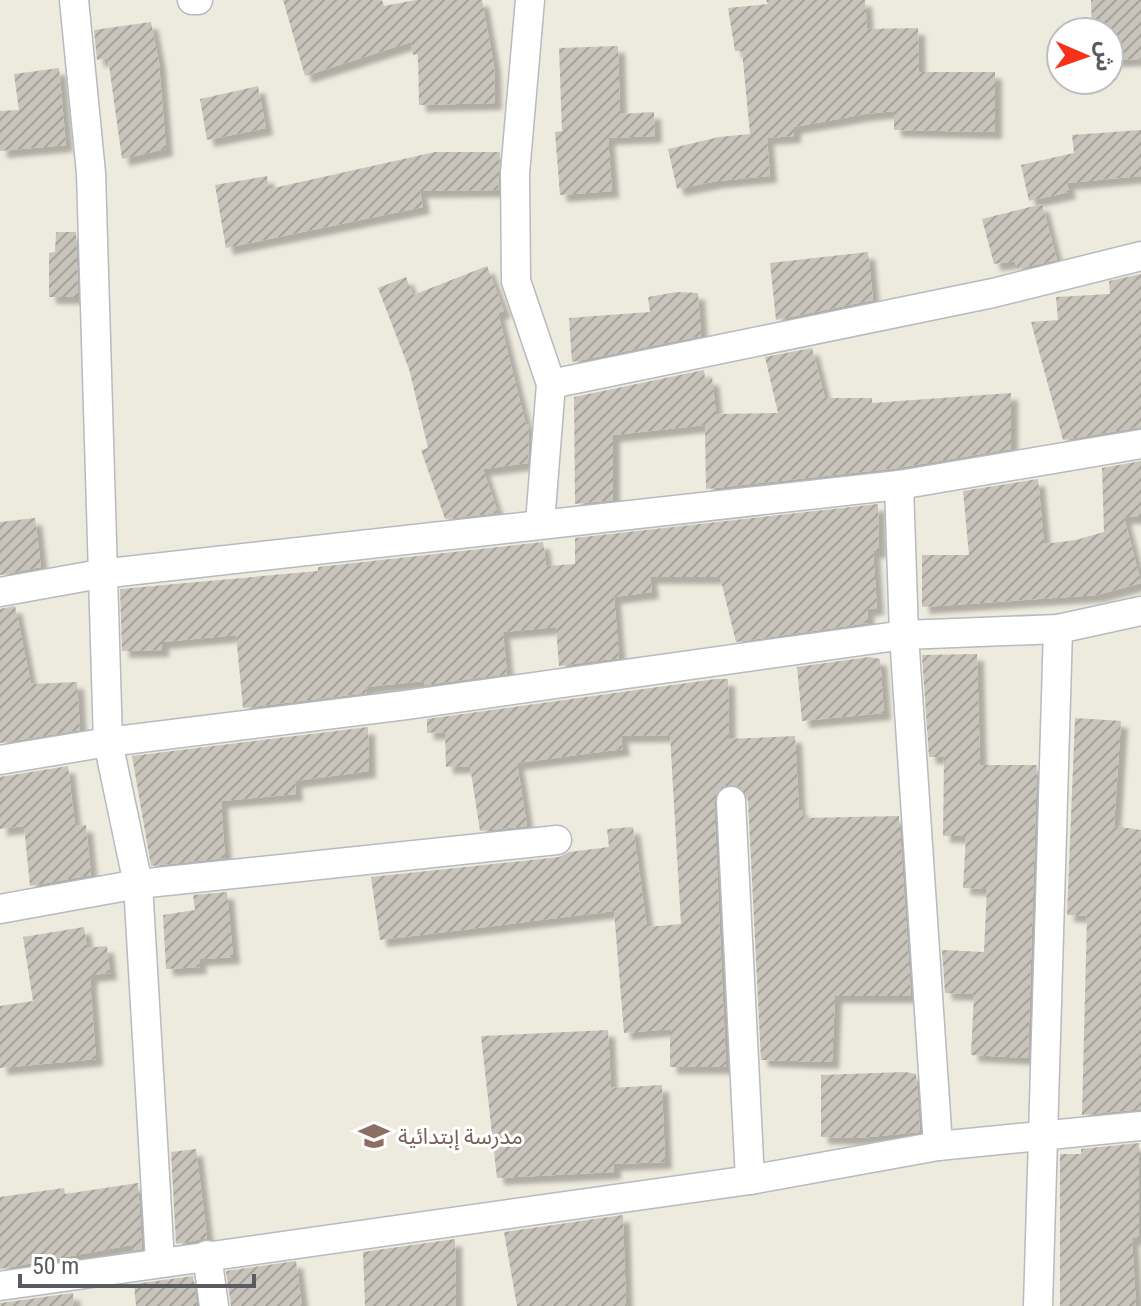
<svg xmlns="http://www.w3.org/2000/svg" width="1141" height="1306" font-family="'Roboto Condensed','Noto Sans Arabic',sans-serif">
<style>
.building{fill:url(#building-hatch);filter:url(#shadow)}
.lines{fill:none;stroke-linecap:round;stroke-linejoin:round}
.street-casing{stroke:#b7babf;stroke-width:31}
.street{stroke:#fff;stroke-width:28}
.labels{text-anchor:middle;stroke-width:6;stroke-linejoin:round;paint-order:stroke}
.education-label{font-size:22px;fill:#785e54;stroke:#fff;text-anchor:start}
</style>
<defs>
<pattern id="building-hatch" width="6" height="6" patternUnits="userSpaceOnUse" patternTransform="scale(2)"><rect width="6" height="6" fill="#c8c4bc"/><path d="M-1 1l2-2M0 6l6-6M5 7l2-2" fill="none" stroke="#a5a29c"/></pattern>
<filter id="shadow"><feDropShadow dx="7" dy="7" stdDeviation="2" flood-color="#0004"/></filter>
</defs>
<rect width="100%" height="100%" fill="#edeade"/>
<!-- building -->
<g class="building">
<path d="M283,0H382L384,6L416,0H482L494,66L495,103L419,105L418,54L413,55L411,42L305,76Z"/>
<path d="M766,0H865L867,29L918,28L919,72H995V132L894,130V111L865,114L794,127V136L767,138L770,176L717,181L677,189L668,149L719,137L750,134L742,51H735L728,8L768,4Z"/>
<path d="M1091,0H1141V59L1109,60V32H1092Z"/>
<path d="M151,22L159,63L166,149L122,159L108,58L97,60L94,30Z"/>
<path d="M618,46L620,114L654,112L655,136L608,138L612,191L560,195L555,132L562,131L559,48Z"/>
<path d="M59,68L66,145L0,151V111L19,110L14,74Z"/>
<path d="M258,86L266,128L207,140L200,99Z"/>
<path d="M1141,130V176L1067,183L1069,192L1029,201L1021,165L1074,153L1072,135Z"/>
<path d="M435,152H500L498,190L420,191L423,207L226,248L215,185L267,176L269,189Z"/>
<path d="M1042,204L1057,260L1017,269L1015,261L994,264L982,219Z"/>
<path d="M56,232H76L78,297H49V253L55,252Z"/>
<path d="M868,252L873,300L776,320L770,263Z"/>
<path d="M487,266L504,311L498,313L526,425L529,424L528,463L483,469L498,513L445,519L421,450L428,448L409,369L378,288L406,277L413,295Z"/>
<path d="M1141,274V427L1063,440L1031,322L1058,320L1056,297L1110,294L1109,281Z"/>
<path d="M677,292L698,293L701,336L572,362L569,318L650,312L648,297Z"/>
<path d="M812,348L825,398H872V403L1011,393V449L897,468L706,489L705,425L613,435V500L575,504L574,397L704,370L705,379L712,378L716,414L778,413L765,357Z"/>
<path d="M1141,461V517H1124L1141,583L1097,595L922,607V555H969L963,491L1038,479L1044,544L1076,540L1104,532L1102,468Z"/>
<path d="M878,504L879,551H873L877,608L867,609L868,623L736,642L720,577H650L652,592L614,597L619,658L559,666L556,627L503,632L507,674L425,685L424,681L366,687L367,693L243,708L236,635L162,642V650L122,651L120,589L318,571V567L543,542L546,566L575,564V538Z"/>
<path d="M35,518L41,567L0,575V522Z"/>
<path d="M15,606L31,684L77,682L80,730L0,743V609Z"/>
<path d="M977,654L980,765H1037L1028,1058L971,1055L974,994L945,993L942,950L984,952L987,889L963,888L966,836H943L944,757H929L922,655Z"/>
<path d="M869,657L880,659L884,713L802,721L797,667Z"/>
<path d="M716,679H728L729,739L795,736L799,810H803V818L899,816L911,996H835L832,1062L761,1060L748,800L738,786L721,787L714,802L726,1067H670V1029L624,1033L614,911L380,940L371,877L559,857L569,852L609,847L607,829L633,827L647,927L681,924L670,735L621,736L623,749L517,763L527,826L480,831L470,766L446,767L445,732L427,733V719Z"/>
<path d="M1075,718L1121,721L1114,826L1141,830V1109L1082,1115L1087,916L1067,915Z"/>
<path d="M368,727L369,771L295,781L296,794L221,801L225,858L151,866L132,756Z"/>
<path d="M68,766L75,826L86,825L91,875L30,886L24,826L0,829V777Z"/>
<path d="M227,892L233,957L199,959L200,967L166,969L163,915L195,910L193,895Z"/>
<path d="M84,927L87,948L107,946L110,973L91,975L90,981L96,1059L0,1068V1006L33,1001L23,937Z"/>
<path d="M608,1030L611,1088L662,1085L665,1162L614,1164V1172L497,1178L481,1036Z"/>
<path d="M905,1072L916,1074L920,1132L858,1138L821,1137V1075Z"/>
<path d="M1139,1143V1238H1132L1136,1306H1060V1154H1081V1149Z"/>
<path d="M196,1149L207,1238L176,1244L171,1152Z"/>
<path d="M138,1183L142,1249L131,1250V1245L0,1269V1197L64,1188L65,1194Z"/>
<path d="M623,1215L626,1306H517L504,1232Z"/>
<path d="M455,1239L456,1306H365L363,1252Z"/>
<path d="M296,1261L302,1306H231L226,1271Z"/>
<path d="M193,1276L197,1306H136L134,1284Z"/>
<path d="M73,1293L74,1306H0V1303Z"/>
</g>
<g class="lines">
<!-- street casing -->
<g class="street-casing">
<g id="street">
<path d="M74,0L91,173L108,742L138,884L160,1262"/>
<path d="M192,0H198"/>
<path d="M530,0L515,173L516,281L551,384L540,523"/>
<path d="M551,384L993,293L1141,256"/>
<path d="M899,485L904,635L938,1146"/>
<path d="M0,592L100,574L899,485L1141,444"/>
<path d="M0,760L108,742L406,705L904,635L1058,629L1141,611"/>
<path d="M731,801L750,1180"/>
<path d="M0,909L138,884L557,840"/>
<path d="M207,1255L214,1306"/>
<path d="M0,1286L750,1180L938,1146L1141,1126"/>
<path d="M1038,1306L1058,629"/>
</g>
</g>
<!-- street -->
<use href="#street" class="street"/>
</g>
<!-- icons -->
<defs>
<g id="school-bare" transform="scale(2.4)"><path d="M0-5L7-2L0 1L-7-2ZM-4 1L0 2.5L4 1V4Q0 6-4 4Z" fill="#8d6e63" stroke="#fff" stroke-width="2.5" paint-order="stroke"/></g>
</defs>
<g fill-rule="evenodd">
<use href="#school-bare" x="374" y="1136"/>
</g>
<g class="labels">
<!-- education labels -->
<g class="education-label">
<text x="398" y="1144">مدرسة إبتدائية</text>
</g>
</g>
<!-- north arrow -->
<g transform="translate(1085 56) rotate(92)"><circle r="38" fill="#ffffff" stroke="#bcbec0" stroke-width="2"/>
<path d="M0-6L14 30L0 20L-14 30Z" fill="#f83219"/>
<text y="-12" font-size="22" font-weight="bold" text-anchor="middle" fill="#585c61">ش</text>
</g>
<!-- scale -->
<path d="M20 1274v12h234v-12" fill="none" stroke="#585c61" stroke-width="4"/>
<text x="32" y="1274" font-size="24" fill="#585c61" stroke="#ffffff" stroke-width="6" paint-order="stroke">50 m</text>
</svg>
